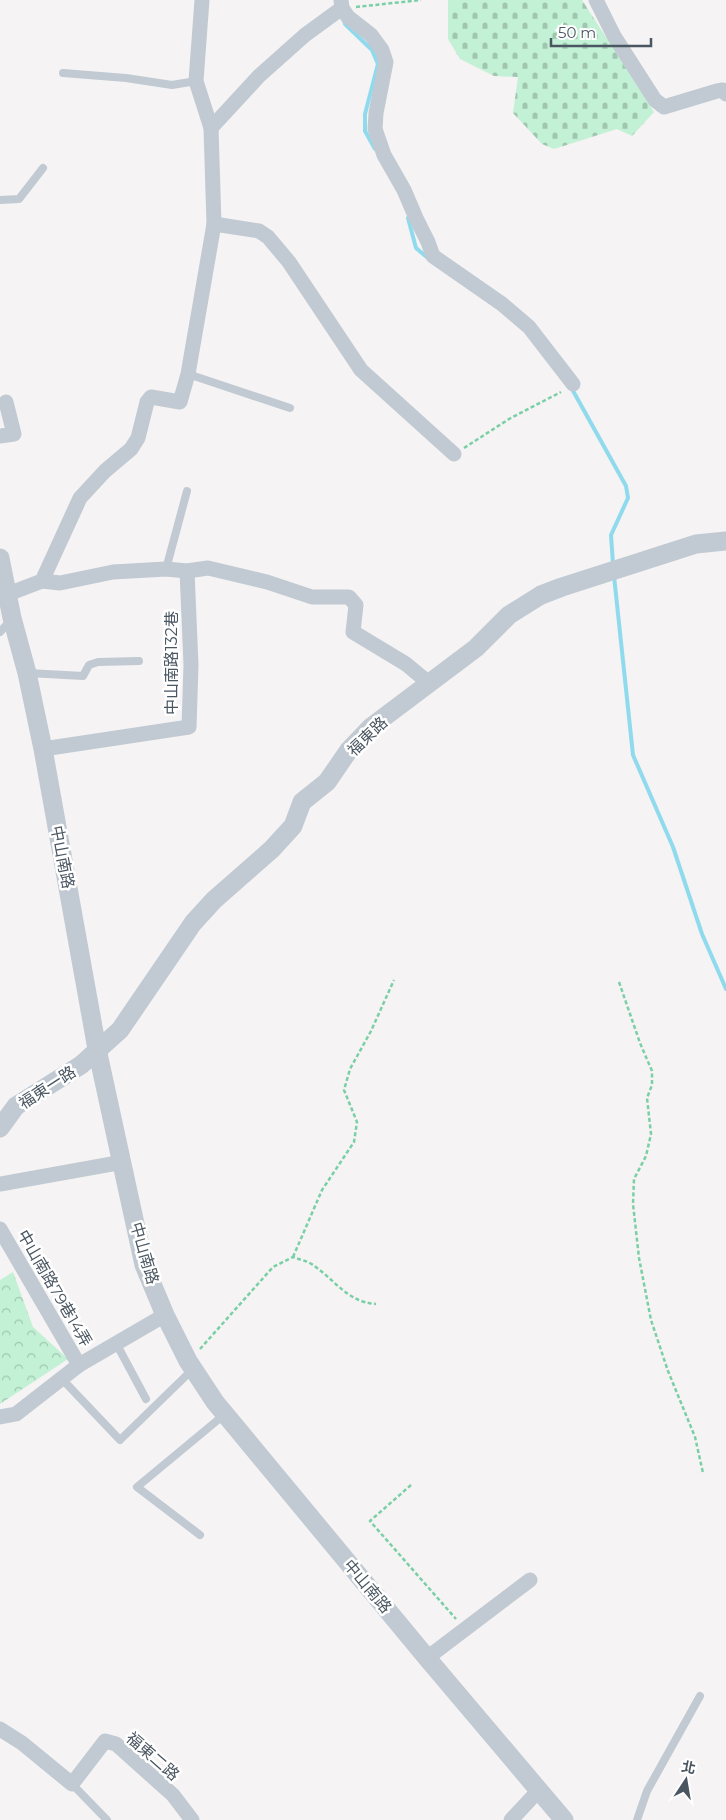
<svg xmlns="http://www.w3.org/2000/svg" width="726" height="1820" font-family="Montserrat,'Noto Sans TC',sans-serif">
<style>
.cemetery{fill:url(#cemetery-stones)}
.park{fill:url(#park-crowns)}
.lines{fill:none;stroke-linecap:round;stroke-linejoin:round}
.stream{stroke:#90daee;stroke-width:4}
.path{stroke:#7ad0a6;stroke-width:2.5;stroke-dasharray:4 2.5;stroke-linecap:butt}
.service{stroke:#c1cad2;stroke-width:8}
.minor{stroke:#c1cad2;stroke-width:15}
.tertiary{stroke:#c1cad2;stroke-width:19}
.labels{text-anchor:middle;stroke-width:5;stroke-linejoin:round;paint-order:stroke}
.street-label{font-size:16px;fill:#4a5661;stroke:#fff}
</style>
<defs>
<pattern id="cemetery-stones" width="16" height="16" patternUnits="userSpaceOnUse" patternTransform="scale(1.25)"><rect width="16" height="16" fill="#c3f1d5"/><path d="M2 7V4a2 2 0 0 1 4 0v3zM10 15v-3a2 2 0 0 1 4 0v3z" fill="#a0c6b0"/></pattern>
<pattern id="park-crowns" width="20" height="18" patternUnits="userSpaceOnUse" patternTransform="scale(1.25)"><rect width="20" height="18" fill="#c3f1d5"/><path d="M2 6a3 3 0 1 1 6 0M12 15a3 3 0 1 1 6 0" fill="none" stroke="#a0c6b0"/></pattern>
</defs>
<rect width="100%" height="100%" fill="#f5f3f3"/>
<!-- cemetery -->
<path class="cemetery" d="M448,0H582L654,112L632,136L617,129L554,149L542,144L513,113L518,77L494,76L460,59L448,39Z"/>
<!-- park -->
<path class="park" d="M13,1272L33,1327L68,1359L0,1404V1280Z"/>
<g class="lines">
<!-- stream -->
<g class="stream">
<path d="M344,20L345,24L372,50L378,64L365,114V131L375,149"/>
<path d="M408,218L416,248L429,259"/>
<path d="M572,389L626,486L628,498L611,535L613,564"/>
<path d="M614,576L633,755L673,847L702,934L726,989"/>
</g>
<!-- path -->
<g class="path">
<path d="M356,7L421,0"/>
<path d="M464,448L509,419L561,392"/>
<path d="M619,982L640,1043L652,1071V1085L647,1098L651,1134L646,1156L634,1179L633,1204L639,1258L651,1320L668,1371L695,1437L703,1473"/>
<path d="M293,1257L322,1190L354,1142L357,1122L344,1090L350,1069L371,1031L394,980"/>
<path d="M200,1349L273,1267L293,1257C298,1259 303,1260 308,1262C333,1276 345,1302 376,1304"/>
<path d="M411,1485L370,1521L456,1619"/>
</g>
<!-- service -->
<g class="service">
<path d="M63,73L126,78L172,85L196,81"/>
<path d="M0,200L19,199L43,168"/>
<path d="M188,374L290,408"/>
<path d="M166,569L187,491"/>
<path d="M0,632L10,621"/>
<path d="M28,673L83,676L89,665L98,662L139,661"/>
<path d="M116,1343L146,1399"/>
<path d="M62,1379L120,1440L193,1369"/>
<path d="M200,1535L137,1487L225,1414"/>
<path d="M72,1784L107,1820"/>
<path d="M637,1820L647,1791L700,1696"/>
</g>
<!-- minor -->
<g class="minor">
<path d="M341,0L342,8L348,17L371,35L382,50L386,62L376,113L375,129L384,155L404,190L416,218L428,242L433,256L502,304L529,327L573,384"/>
<path d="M596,0L614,36L655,100L664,107L717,91L723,90L726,94"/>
<path d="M211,128L259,76L305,35L342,8"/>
<path d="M214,224L259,231L268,237L289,262L361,370L454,454"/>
<path d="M0,436L14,434L6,402"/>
<path d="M42,581L60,583L113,572L166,569L187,571L208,568L267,582L312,597H349L356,605L353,632L406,664L430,684"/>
<path d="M8,594L42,581L80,498L105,471L131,449L138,438L147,402L151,397L180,402L188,374L214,224L211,128L196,81L202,0"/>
<path d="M43,749L189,727L191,665L187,571"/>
<path d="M0,1184L123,1162"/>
<path d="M0,1229L79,1365"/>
<path d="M0,1417L16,1414L79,1365L165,1315"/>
<path d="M427,1658L530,1580"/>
<path d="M0,1729L22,1743L72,1784L105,1741L116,1744L173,1795L192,1820"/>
<path d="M511,1820L539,1790"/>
</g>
<!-- tertiary -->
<g class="tertiary">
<path d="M0,558L12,618L27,673L43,749L97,1049L144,1265L165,1315L188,1361L215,1402L427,1658L564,1820"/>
<path d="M0,1128L16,1106L81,1065L120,1030L193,923L214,900L272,849L293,826L302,802L327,782L349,750L371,727L476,648L509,615L541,595L562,587L696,544L726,541"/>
</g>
</g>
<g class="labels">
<!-- street labels -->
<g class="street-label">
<text transform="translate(171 663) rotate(-90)" y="6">中山南路132巷</text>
<text transform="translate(367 736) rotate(-44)" y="6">福東路</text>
<text transform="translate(63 857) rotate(79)" y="6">中山南路</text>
<text transform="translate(47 1087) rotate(-33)" y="6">福東一路</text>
<text transform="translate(145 1253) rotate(74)" y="6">中山南路</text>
<text transform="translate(55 1288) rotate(60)" y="6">中山南路79巷14弄</text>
<text transform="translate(368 1586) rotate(50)" y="6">中山南路</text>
<text transform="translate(153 1756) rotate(41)" y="6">福東二路</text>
</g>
</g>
<!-- north arrow -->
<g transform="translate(686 1780) rotate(12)" stroke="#ffffff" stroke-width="4" paint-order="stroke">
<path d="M0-4L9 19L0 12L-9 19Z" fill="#4a5661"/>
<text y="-8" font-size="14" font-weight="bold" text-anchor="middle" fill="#4a5661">北</text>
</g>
<!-- scale -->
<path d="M551 38v8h100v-8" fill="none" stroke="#4a5661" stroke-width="2.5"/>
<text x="558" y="38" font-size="15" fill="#4a5661" stroke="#ffffff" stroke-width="4" paint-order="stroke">50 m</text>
</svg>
